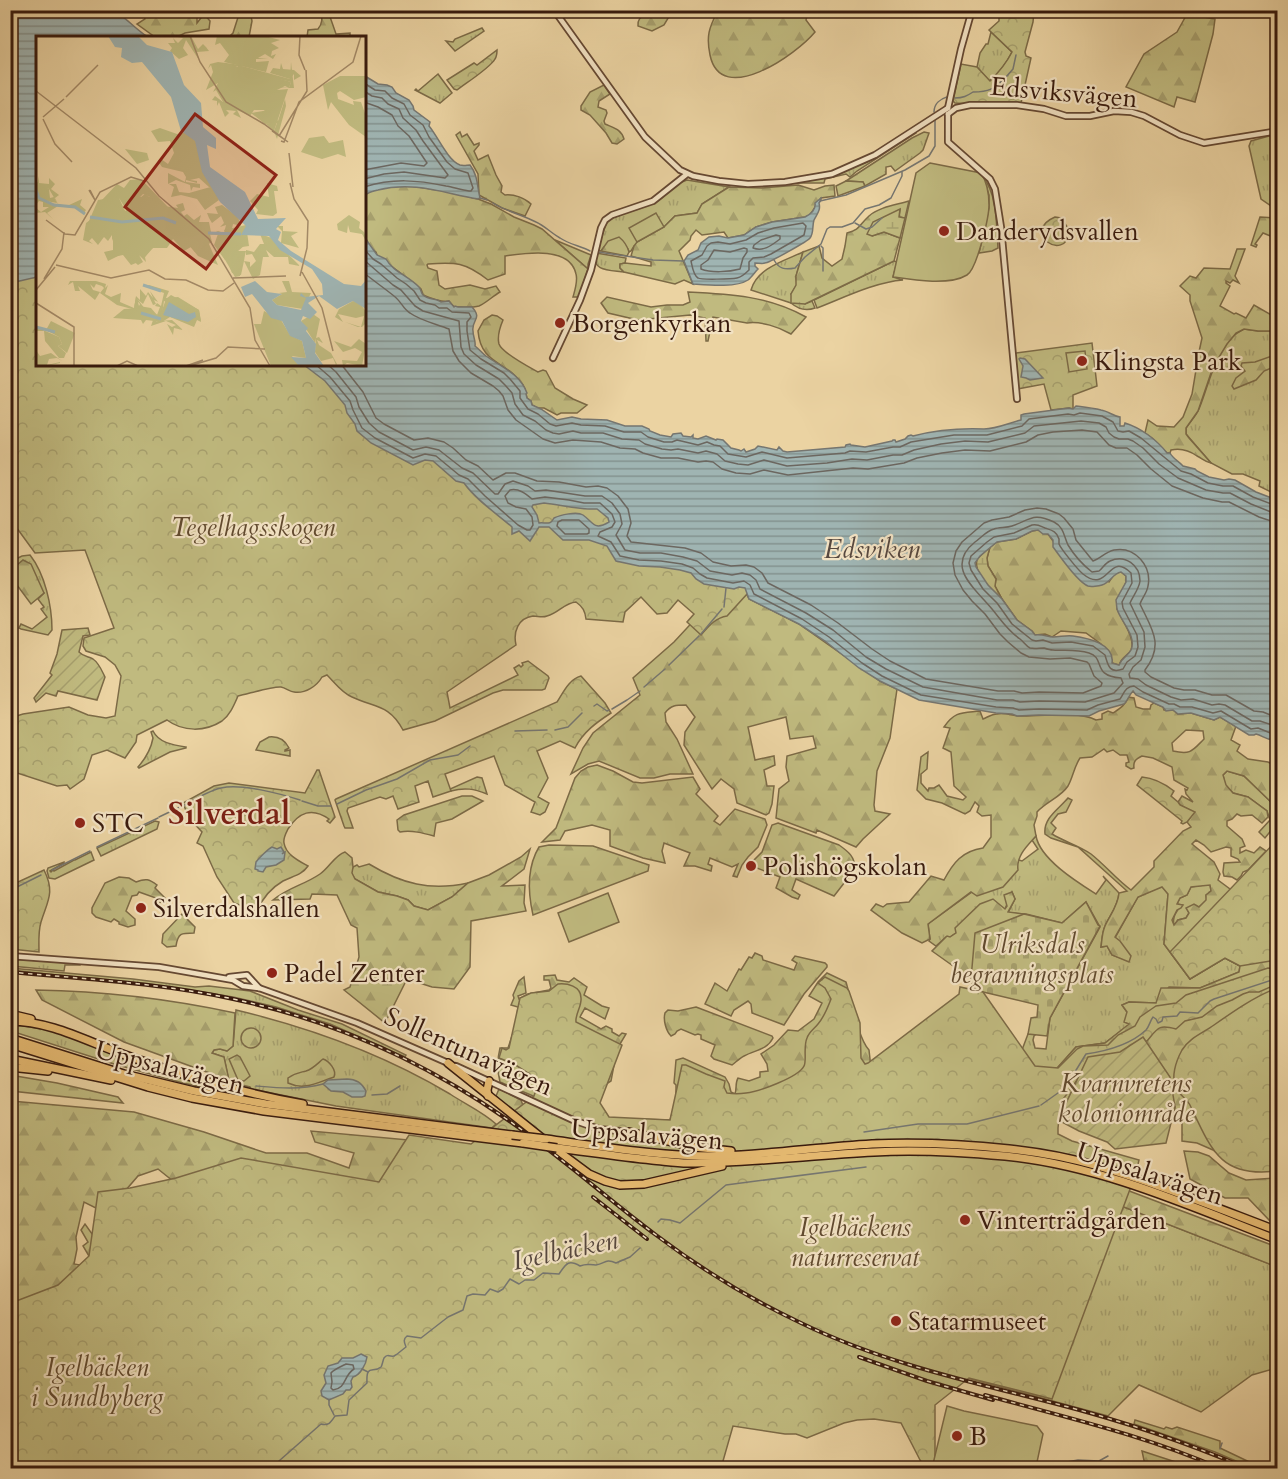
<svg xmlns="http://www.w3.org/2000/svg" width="1288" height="1479" font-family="Cardo,serif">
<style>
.grass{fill:url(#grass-tufts);stroke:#7c6a46;stroke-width:1.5}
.forest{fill:url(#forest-firs);stroke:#7c6a46;stroke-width:1.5;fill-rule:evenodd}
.wetland{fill:url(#wetland-marsh);stroke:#7c6a46;stroke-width:1.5}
.cemetery{fill:url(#cemetery-stones);stroke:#7c6a46;stroke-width:1.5}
.park{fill:url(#park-crowns);stroke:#7c6a46;stroke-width:1.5}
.garden{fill:url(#garden-furrows);stroke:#7c6a46;stroke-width:1.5}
.pitch{fill:#c0ba7f;stroke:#7c6a46;stroke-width:1.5}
.water{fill:url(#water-rules);stroke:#767670;stroke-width:1.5;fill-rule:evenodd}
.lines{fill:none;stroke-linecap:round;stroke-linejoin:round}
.shore{stroke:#6c6760;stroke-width:1.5}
.stream{stroke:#767670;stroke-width:1.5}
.tertiary-casing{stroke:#654832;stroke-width:8}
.motorway-casing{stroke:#381a0d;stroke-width:10}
.tertiary{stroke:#f2e2c3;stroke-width:4.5}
.motorway{stroke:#e6ba71;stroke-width:7}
.rail-casing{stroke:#381a0d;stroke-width:4}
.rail{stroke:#f2e2c3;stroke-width:1.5;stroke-dasharray:4.5;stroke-linecap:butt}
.motorway-bridge-casing{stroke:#381a0d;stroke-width:10;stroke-linecap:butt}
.motorway-bridge{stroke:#e6ba71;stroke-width:7}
.poi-dot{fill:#8f2418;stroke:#f2e2c3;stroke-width:2}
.labels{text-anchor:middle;stroke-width:4.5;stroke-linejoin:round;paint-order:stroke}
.street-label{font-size:26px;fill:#381a0d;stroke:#f2e2c3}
.poi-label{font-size:26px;fill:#381a0d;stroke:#f2e2c3;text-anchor:start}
.park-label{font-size:26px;font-style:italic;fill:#614a2f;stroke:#f2e2c3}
.water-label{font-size:27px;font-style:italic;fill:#57483f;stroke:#f2e2c3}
.district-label{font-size:32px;font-weight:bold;fill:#7a1f14;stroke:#f2e2c3}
.inset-river{fill:none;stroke:#9fb4b2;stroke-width:3}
.inset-road{fill:none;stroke:#a38966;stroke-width:1.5}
.view{fill:#8f2418;fill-opacity:0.15;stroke:#8f2418;stroke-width:3}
.inset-edge{fill:none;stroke:#381a0d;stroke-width:3}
</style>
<defs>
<pattern id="grass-tufts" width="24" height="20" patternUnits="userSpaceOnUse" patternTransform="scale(1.5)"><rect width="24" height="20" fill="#c0ba7f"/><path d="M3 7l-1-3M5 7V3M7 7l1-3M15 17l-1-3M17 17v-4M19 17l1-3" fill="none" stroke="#a69f6d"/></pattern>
<pattern id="forest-firs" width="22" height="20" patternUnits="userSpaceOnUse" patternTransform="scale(1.5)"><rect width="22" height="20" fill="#c0ba7f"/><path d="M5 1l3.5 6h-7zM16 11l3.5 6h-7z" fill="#a69f6d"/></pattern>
<pattern id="wetland-marsh" width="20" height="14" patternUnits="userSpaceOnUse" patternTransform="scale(1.5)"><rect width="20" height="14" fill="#c0ba7f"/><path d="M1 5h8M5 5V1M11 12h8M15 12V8" fill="none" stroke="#a69f6d"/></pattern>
<pattern id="cemetery-stones" width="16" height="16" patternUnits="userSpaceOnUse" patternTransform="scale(1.5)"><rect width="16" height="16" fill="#c0ba7f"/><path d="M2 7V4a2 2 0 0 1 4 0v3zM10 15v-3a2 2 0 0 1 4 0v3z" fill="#a69f6d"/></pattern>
<pattern id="park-crowns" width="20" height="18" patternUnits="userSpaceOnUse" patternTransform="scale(1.5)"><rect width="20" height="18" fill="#c0ba7f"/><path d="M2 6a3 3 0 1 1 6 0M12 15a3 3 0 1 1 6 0" fill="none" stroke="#a69f6d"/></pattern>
<pattern id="garden-furrows" width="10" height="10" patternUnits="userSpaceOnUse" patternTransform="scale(1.5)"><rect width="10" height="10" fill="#c0ba7f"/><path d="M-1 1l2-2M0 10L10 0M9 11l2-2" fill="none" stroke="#a69f6d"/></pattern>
<pattern id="water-rules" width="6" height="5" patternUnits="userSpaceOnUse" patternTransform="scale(1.5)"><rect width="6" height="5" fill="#9fb4b2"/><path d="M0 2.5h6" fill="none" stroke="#83928f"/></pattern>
</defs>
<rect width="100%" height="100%" fill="#ebd3a2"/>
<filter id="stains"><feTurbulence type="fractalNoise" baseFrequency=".00333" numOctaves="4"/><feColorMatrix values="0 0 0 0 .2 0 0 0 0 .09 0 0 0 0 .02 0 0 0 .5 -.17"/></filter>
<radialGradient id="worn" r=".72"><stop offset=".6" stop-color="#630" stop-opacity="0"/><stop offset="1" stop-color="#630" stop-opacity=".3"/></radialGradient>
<!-- grass -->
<g class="grass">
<path d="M482,28L484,31L455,51L446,41L453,42L455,39Z"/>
<path d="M991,32L1012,52C1006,64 999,73 989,81L977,67L980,53L986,44H988Z"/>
<path d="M438,74L452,93L440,103L415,90L416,89L418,91Z"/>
<path d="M915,131L916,133L857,171L850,177L846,174L825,179L824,183H797L833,175L867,162Z"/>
<path d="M924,132L929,133L923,150L920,153L895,171L891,166L886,167V174L865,186L863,182L846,181L912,138Z"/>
<path d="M1277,134H1278L1277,210L1261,199L1249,146L1251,141Z"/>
<path d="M983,177C998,196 996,224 998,248L992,251L979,253L989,208V195Z"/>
<path d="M687,180L729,187L702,204L697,213L675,216L664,227L634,246L631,251L629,252L628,249L604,247L601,251L597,250L606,224L610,219L659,200L679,183Z"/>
<path d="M555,240L591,255L588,264V269Z"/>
<path d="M803,252L796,276L797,285L791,294L805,304L812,301L815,308C807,311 798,309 791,303L751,290C757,268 784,261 803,252Z"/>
<path d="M596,253L626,258L625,263L620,264V268L624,272C612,270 590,272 596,253Z"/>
<path d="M894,261L897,262L893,277L903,280C875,282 843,298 817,308L814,300Z"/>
<path d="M1244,329L1258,331H1277V495L1259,486L1260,481L1243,474H1232L1211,463L1186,434V428C1190,422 1196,416 1199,409C1210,383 1216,342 1244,329Z"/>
<path d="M30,555C45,574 52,606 52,630L48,635L21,629L19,628L21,624L32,629L47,617L41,609L44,607L38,599L44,593L12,561L22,556Z"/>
<path d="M153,731C159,743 173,745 186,747V748L170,752L139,768L138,767C146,758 151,749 153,738L151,732Z"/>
<path d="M1227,771L1244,776L1274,805L1277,806V823L1265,838L1259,832L1270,820L1267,811L1248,797L1233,793L1225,785L1223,775Z"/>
<path d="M477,777L482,778L487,794C474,789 465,787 451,791L450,789Z"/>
<path d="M155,821L159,822L157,829L101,856L97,848Z"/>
<path d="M1036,836C1040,859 1077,882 1096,894L1106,880L1103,876L1119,893C1118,906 1110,915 1105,926C1102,932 1102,940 1101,947L1107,946L1112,955L1129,961L1115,938L1138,897L1162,886L1168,894L1164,944L1190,979L1225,958L1240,966L1239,972L1200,988L1169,987L1156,1003L1129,1002L1122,1005L1127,1012L1130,1024L1105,1043L1076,1047L1051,1075L1041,1080L1022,1050L1028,1034H1036L1034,1036L1033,1040L1035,1048L1046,1049L1050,1018L1100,927L1086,902L1062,923L1026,914L1008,913L1015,899L1012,892L1005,909L956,933L950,937H946L936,946L929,941L930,939L928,924L972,892L1019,860L1022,861L1038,849L1032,840Z"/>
<path d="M91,852L94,860L55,879L49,878L47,871L48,868L64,862V863L50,871L51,872L53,870L54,871L74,860H75Z"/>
<path d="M369,864C402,884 430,891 468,883L452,897L428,910L414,906L408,900L397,896L378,892L355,879L351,873L353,867L357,865L359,867Z"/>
<path d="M1210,884L1211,891L1206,895L1207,900L1199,907L1187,908L1189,913L1186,918L1178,920L1174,926C1172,917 1176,911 1182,905L1177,904L1180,898L1187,895L1191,887Z"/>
<path d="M10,959L80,963V965H65L64,971L11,966Z"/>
<path d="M10,968L133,979L195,987L209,986L250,991L298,1010L342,1024L406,1055L405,1057L330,1024L276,1007L233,997L183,989L11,970Z"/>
<path d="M236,1010C311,1028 383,1054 450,1094C465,1104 483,1112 496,1124L492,1128L336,1106L251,1089L250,1087L229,1082L224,1057L212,1053L214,1050L220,1049L227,1051L233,1046Z"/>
<path d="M11,1025L24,1026L48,1030L281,1102L225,1092L183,1083L114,1064L11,1031Z"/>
<path d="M1124,1207L1277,1267L1278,1340L1275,1342C1274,1351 1280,1357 1276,1368L1252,1375L1201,1412L1139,1385L1108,1416L923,1366L1114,1211Z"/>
</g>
<!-- forest -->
<g class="forest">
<path d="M650,10L668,11L670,15L664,25L652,31L638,26C637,17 644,16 650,10Z"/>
<path d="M718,10L808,11L806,20L815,32C797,54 721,108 710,55C706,36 709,28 718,10Z"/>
<path d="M141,11L191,12L197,17V23L204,14L210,21L209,29L185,33L177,37H155L137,24L145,19L144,15Z"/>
<path d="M240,11H250L252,21L249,37H229L233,33Z"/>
<path d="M321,11H328L336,34L350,33V37H307L308,30L318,29C323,23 322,18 321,11Z"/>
<path d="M1187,14L1215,19L1213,34L1195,102L1177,97L1174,107L1126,87L1144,54L1177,32Z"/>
<path d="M604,85L610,94L599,101L598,107L606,110L607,113L604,121L605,124C614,128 621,129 624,139L617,144L612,143L606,133L590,115L581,110V106L590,92Z"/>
<path d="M460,132L462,137L467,134L474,145L479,143V145L474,151L478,160L488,155L496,175L502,186L501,192L505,195C514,194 525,198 531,204L525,216L502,208L479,195L478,174L456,135Z"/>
<path d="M846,181L863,182L865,186L838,196L836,186Z"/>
<path d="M404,185L445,191L478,199L491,204L514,217L534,225L542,229L588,269L579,297H573C575,290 578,281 576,274C570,246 526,253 505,256V274L488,280C465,262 456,262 428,264L427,265L428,268L437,271L439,285L445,289L470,285L485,289L496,286L500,292C493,296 486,303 479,306C472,308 461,307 454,307L449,301C442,303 430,298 423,295L421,289L377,255L376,252C358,240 365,214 365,195C375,187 391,187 404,185Z"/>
<path d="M798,185L814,190L825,186L834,185L835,196L821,198L810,215L805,217L772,222L756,227L744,235L728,238L724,232L702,235L696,230L691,236L690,240L679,251L693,284L684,280L675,284L624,272L620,268V264L625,263L651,266V262L631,256L634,246L637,242L664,227L675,216L697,213L702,204L729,187L762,188Z"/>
<path d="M909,201L905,218L899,217L900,210L872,236L884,232L900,238L894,261L805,304L791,303V294L796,285V276L803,252L819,246L822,258L832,266L842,259L845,246L847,233C861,229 858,226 869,216C879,207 896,205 909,201Z"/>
<path d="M1260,217L1277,218V244L1275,246L1273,237L1263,233L1255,244L1257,245L1256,247L1251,245Z"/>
<path d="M619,237C624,241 627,245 629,252L627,256L601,251L608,241Z"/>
<path d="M1237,249H1245L1235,276L1239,283L1233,280L1230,283L1226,281V283L1230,286L1220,306L1234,314L1236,313L1246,318L1254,305L1273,316L1277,309V331H1258L1244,329L1236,333L1227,344L1213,367L1198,411L1186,428V434L1189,438L1211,463C1205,462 1203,459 1197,456C1190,451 1180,448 1171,450L1170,453H1167L1152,438L1145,433L1148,420L1157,426L1174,427L1183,417L1192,394L1199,352L1202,338L1190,301V295L1180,286L1190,276L1196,278L1204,268L1230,269Z"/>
<path d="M688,292C731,294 768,296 806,317L791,334C779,327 761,321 747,323L713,317L708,341H706L705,318L690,315L638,320L608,313L601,303L607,297L651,307L667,305H683L690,302Z"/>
<path d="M492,315L497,316L503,320C500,327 497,336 499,344C502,353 529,367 538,372L543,370L546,371L555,388L573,399L587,405L577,413H561L557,415L544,408H537L532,405L531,401L527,398C525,393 526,389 523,385C506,360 481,365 478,331L484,320Z"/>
<path d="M1272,356H1277V372L1271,368L1264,371L1256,380L1234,389L1232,386L1236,378L1245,371L1241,366L1242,363L1255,362Z"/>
<path d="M1038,530L1048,534L1053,541L1109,582L1115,573L1121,572L1126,576V582L1117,609C1122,620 1136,639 1131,650C1128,656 1122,656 1119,665L1112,663V660L1101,644L1086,633L1061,631L1052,637L1045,634L1035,635L1032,631L1017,620L1002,599L995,586L996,579L988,566L987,558L990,547L997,542L1016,539L1032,531Z"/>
<path d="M23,560L31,564L44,593L31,604L11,577V562L12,561L17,565Z"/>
<path d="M743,587L749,599L799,624L880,681L897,689L890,738L877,771L874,805L875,811L890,814L863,839L856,847L817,830L816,833L776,818L779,789L789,781L786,767L787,756L816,748L813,736L790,739L786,717L748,727L755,760L774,756L775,765L764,770L767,786H774L772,804L769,813L766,815L737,803L734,789L721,779L712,789L684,745L685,732L695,717L686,705C676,705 671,705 665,713L666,722L677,739L693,774H670L654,778H640L599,761L588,764L571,774L583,748L593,733L640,695L633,678L674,642L699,615Z"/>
<path d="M1128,697L1134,698L1136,707L1143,709H1150L1151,705L1154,703L1163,707L1164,710H1173L1178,714L1191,713L1214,720L1220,717L1236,726L1231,740L1240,745L1237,751L1248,759L1268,762L1277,767V806L1274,805L1244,776L1227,771L1223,775L1226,785L1233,793L1248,797L1267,811L1268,817L1262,823L1252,815L1241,816L1237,814L1232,819L1227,821V826L1242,839L1245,846L1240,848V853L1246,850L1254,853L1260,847L1266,851L1248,870L1243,872L1241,876L1237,880L1232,877L1224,876L1223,872L1224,863L1240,862L1238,859L1231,856V848L1226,847L1211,852L1204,845L1196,840L1192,844L1214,862L1220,874L1218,880L1230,889L1277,960V1171H1251L1232,1165L1213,1150L1197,1143L1182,1141V1121L1173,1117L1175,1107L1088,1057L1059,1119L1051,1075L1076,1047L1105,1043L1129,1024L1124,1022L1127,1012L1122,1005L1129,1002L1156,1003L1161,988H1200L1239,972L1240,966L1225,958L1190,979L1164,944L1168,894L1162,887L1138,897L1115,937L1120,941L1131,956L1129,962L1112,955L1107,946L1101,947C1102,940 1102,933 1105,926C1110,915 1118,906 1119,893L1127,891L1078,847L1051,838L1045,834C1043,818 1059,809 1068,798L1072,800L1066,812L1058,814L1051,823L1056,828L1052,834C1065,842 1078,845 1091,854C1105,865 1116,879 1131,890L1154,867V861L1183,831L1191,827L1187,822L1194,812L1180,805L1178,802L1182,796L1193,802L1186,794L1185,789L1187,790L1188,788L1174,780L1172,767L1153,758L1142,756C1136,759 1133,761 1134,768L1131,769L1126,766V763L1129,762L1127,755H1120L1113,750L1107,752L1104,749L1092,757L1080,758C1074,767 1073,777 1068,786C1061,797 1046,802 1037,812V816L1034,825L1036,836C1027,846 1016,856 1018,870L1003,887L977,896L971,892L928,924L930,939L922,943L902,933L871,910L876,904L883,907L887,904L909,902L931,876L944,880C953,863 962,851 983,848L991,837V815L982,816L977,812L979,806L975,802L970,811L965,814L942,803L926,799L917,790L921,757L928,752L927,769L921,774V783L928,791L929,788H934L939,785L947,796L963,800L966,797L954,786L951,752L943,748L950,728L944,727C955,711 962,713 980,711L983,719C988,717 992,714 997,714C1005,712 1013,716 1020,716C1040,716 1080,711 1096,720L1102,719V714L1108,711L1113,713C1119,709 1126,705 1128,697ZM1186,730L1203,731L1204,739C1192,751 1191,755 1173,751L1172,743ZM1210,885L1211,891L1206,895V900L1199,907L1194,904L1186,908L1189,913L1186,918L1178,920L1174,925L1172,920L1177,910L1181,908L1183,905L1177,904L1180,898L1187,895L1191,887Z"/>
<path d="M269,737C279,736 285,740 289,748L285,750V751L290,750V756L256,750L260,742Z"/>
<path d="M597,765L613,771L633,782L642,783L693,777L700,789L696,794L718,816L714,821L720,825L735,809L765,819L767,825L758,847L748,857L742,865L737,877L733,876L738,864L732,867L710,858L708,864L712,866L711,871L695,866H684L690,853L664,843L662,851L665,863L643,858L610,846V830L592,825L565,831L560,840L542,842L556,828L575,778L581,771L588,767Z"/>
<path d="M462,796H472L483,801L452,819L436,823L434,836C423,833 412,830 400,832L398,830L397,820L404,815Z"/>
<path d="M778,823L839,845C849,852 855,857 855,869L834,896L796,879L792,890L800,895L798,899L792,897L776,888L780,877L749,865L762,852L772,825Z"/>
<path d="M549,845L593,846L649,865L648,871L533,915C528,893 527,867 539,847Z"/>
<path d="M530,849L524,869L502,886L525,885L524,903L526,911L471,921L470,967L454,989L432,987L407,979L385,1023L344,990L350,987L359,957L357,928L351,925L337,895L312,894L310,899L273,900C289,887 304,885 320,874C329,868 335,855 345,852L352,858L353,867L352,873L355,879L378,892L397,896L408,900L414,906L428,910L452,897L468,883L489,875L521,857Z"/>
<path d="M119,877L129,878L136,882C146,878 149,879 157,885L155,888L165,898L157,905L156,898L139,892L137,895L132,896L126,911L135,919V925L128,927L119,924V922L114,919L111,922L96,917L92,913V908L105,883Z"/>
<path d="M1012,892L1015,899L1008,912L1024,914L1020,921L971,979L970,974L966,972L963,973L932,951L947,936L950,937L956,933L955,928L980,904L993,899L1005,909L1007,906L1004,895Z"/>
<path d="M182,914L195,927L194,933C181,933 178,933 176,946L167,947L162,943L163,934Z"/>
<path d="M755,953L762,956L763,960L794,970L797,963L792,960L795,956L825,963L827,965V967L804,994L784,1025L752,1013L751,1004L748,1001L734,1010L731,1016L705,1004L715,983L727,991L739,969L741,970L749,957L752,958Z"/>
<path d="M827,973L846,982C851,999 858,1038 869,1050L871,1068L796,1138L595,1118L670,1120L676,1100V1085L674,1083L676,1060L683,1058L725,1077L729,1084L731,1092L735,1094C737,1088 735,1083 738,1078L749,1081L760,1077V1072L768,1071L767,1064L761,1054L774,1045L788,1030L798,1031L814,1019L822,1003L809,996L818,982Z"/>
<path d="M555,975L557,980L569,982L574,978L587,987L584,995L602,1006L609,1008L605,1019L585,1008L580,1017L601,1029L606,1026L612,1029V1032L619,1036L622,1033L626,1034L617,1049L611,1081L603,1086L598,1098L600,1104L545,1101L500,1082C497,1070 497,1060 500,1048H508L516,1024L518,1007L511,1005L514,998L513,995L519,981L524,977L526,993L518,996L519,999L528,994L549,990L551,988L549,980H544V976Z"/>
<path d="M36,990C103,991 170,999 235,1013L233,1046L227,1051L220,1049L214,1050L212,1053L224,1057L229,1080L124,1042L42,1000Z"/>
<path d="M696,1007L772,1036L773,1038C767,1050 755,1050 744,1056C740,1058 736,1062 732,1065L714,1059L711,1056L715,1045L701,1039V1035L698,1034L695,1035L681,1029L677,1031L675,1034L671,1036C666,1031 663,1020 665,1013L668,1010L678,1011Z"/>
<circle cx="251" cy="1038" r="10"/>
<path d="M237,1055L240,1057L250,1076L244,1081L238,1080L229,1059Z"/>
<path d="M323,1059C329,1061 337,1070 334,1077C318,1082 305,1091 288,1083V1078C295,1073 298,1073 306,1071C313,1069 318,1063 323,1059Z"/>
<path d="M10,1075L57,1083L118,1097L123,1103L11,1091Z"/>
<path d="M499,1089L521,1100L525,1111L539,1133L507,1107L496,1096Z"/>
<path d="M11,1101L134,1112L204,1132L266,1153H307L349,1168L354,1153L315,1142L311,1131L441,1143L512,1191L173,1181L158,1169L138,1176L106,1213L84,1202L76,1237L77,1249L74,1264L85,1266L89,1256L83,1246L88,1242L81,1230L85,1224L100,1245L11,1468Z"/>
<path d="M1184,1151L1198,1152L1209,1156L1229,1173L1246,1180L1277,1178V1224L1271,1222L1248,1198H1225L1190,1179Z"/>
<path d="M1124,1189L1277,1247V1267L1124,1207L1116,1210Z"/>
<path d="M1135,1420L1164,1429L1166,1427L1172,1429L1177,1427L1220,1441V1448L1262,1468H1252L1215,1452L1134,1424Z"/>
<path d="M1142,1451L1194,1468L1145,1465Z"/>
</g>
<!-- wetland -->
<g class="wetland">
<path d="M900,209L899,217L905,218L900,238L884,232L872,236L867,234L873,222Z"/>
<path d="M990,547L987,558L988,566L996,579L995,586L1002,599C992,590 973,574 977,559Z"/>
</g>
<!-- cemetery -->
<path class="cemetery" d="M1086,902L1098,925L1100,926L1050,1018L1047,1036L1028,1034L1031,1018L1037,1017L1038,1005L979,991L973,987L971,979L975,933L1024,914L1062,923Z"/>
<!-- park -->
<g class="park">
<path d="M1016,10L1034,11L1033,22L1025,52L1026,56L1031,58L1021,103L987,105L955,103L953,101L961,64L977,67L990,81C999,72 1006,64 1012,52L989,30L999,21V18L996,15L1001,12Z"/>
<path d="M497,50C497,53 497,56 495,59C490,68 466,83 457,90L454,89L447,80L474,63L477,65Z"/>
<path d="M1055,217L1061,218L1070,231C1065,264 1020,232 1055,217Z"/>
<path d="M37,252L38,364L351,365L618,499L768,571L727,616C715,618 709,626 701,635L687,622L694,614L678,600L667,613L657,614L641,597L625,612L623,622L586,619C585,611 583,607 576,602C564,603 559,613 547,616C542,618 538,616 533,616C518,618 513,632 516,645L447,692L450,708L518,675L514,668L519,665L521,667L523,665L522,663L528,661L548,676L549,678L545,689L542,690H503L493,693L435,721L403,730C389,704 375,708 352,697C342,693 335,683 327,675L322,677C317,686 305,694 294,692C290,692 286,688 281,687C273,686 248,694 238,696C234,705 230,715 222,721C205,732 183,732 167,720L137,735L136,742L125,758L107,750L92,755L84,779L70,789L67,785L57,786L11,771L10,718L23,714L69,707L88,715L106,718L115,716L121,676L115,665L105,657L86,651L83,646L84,638L114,628L85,550L35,553L11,520V267Z"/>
<path d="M1092,343L1097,386L1073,395V409L1069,408L1051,410L1044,384L1017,389L1014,355L1016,353Z"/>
<path d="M581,676L605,703L611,713C597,722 583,732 575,748L560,741L537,751L548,778L538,797L549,803L545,812L540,815L531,812L535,802L505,785L494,756L445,774L451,791L433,797L428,781L415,786L419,802L398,809L393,796L386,799L380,797L348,808L347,811L353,828H345L344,826L335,800L336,799L557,702C563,693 569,679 581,676Z"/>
<path d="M317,770H319L335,817L330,823L327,821L329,819C312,807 299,812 288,829C286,833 283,838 284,843C286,855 299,861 308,866C302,875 293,876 283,881C271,888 262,899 257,911L234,903L217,877L203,846L197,843L202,832L189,818L183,803L214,786L229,783L305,793Z"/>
<path d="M1142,777C1154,778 1165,784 1174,791L1171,796L1178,802L1180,805L1195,812L1187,822L1183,824L1181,823L1182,821L1137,785Z"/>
<path d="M1277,840V932L1276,934L1271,929L1270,931L1272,942L1277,946V960L1240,966L1225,958L1190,979L1170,952Z"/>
<path d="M44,870C55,892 48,900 41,922C38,932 39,942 39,952L11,949L10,882L16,883Z"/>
<path d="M1268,968L1277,969V984L1259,992H1249L1243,994L1232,1000L1217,1006L1202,1017L1185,1021L1176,1029C1158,1024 1158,1028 1147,1041H1142L1134,1053L1091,1061L1061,1102L1058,1128V1134L1072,1141L1139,1160L1136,1173L1052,1399L969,1378L935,1405V1462L929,1466L923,1465L920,1460L901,1423L874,1419L857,1420L844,1423L807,1438L796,1434H785L733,1426L721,1468H11V1303L58,1285L89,1256L98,1192L130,1188L176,1178L241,1158L379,1182L409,1135L471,1144L534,1096L539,1080L514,1064L499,1058L502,1048L506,1050L509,1048L520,998L531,993L549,991L558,984C567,983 581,986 581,998C582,1006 575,1014 576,1022L622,1045L600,1103L609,1117L670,1120L682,1065H686L706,1074L725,1081L724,1087L727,1093C733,1094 740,1094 746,1093C758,1092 799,1077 804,1066C807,1061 803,1047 807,1038C809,1032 814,1029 818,1024C824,1017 828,1007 831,999L825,988L818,983L825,977L847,988L849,991L860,1023L861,1058L865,1064L868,1063L959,994L960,987L983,992L1035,1066L1058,1068L1077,1049L1083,1046L1108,1045L1118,1035L1135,1026L1140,1017L1153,1008L1156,1006L1176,1003L1186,995Z"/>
<path d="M1277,988V1171C1222,1178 1212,1152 1191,1107C1188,1100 1181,1096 1177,1090C1170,1078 1176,1061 1182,1050C1189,1038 1203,1033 1214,1025C1234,1011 1254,997 1277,988Z"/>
</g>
<!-- garden -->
<g class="garden">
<path d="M88,628L90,635L83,636L79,652C84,657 87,656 93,659C99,663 102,671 105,677L97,700L58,691L56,696L46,693L36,702L34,698L52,675L50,673L57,654L62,630Z"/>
<path d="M1143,1037L1170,1077L1175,1107L1166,1143L1115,1149L1107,1142L1079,1131L1058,1120L1088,1057L1120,1052Z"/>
</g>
<!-- pitch -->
<g class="pitch">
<path d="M930,163L981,173C987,182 989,195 989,205C989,217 977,269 967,275C949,286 913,280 893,277L916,173Z"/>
<path d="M656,213L664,227L637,242L629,228Z"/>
<path d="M1085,351L1087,369L1069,372L1066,353Z"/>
<path d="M608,893L619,922L569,942L558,913Z"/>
<path d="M947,1406L964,1411L1037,1426L1043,1434L1036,1467L1035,1468H932Z"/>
</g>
<!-- water -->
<g class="water">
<path d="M10,11H114C126,17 136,30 148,37L38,38L37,277L11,283Z"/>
<path d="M365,76L378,84L387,85L392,87L396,93L409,100L413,106L414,110L430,122L429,126C437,135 448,161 460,165C464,166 467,165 470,165C478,175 477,186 480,198L478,199C443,193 414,181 378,190C373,191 369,192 365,195Z"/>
<path d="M821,198V200L819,203C821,210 817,214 814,220C812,226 814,233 810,238C808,241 769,263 765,263C762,264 759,263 755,263V266L758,269C755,272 752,277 748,280C736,288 707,285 693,284L684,261L688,255L698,250L701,243L709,237L719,236L728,238L744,235L756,227L772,222L805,217C811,214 816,209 815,203Z"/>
<path d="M365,238L377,255L386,259C393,272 409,276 419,287C421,289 421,293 423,295C428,300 436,298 441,302L449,301L454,307L455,306L458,307H472C483,319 471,320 473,331C473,337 476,341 475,346C479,349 482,353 486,356C502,367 520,374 527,393L526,394L527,398L531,401L532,405L541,409L557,420L572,417L581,419L607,420L625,426H642L649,429L650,431L660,435L671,437L673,434L681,433L683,436L691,437L693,435V438L698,439L706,436L716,440L717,439L723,440L731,448L739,450L741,451L744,449L746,452L755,449L758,446L777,450L779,447L783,451L787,452L845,447L846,445L850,444L851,445L865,447L892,441L893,440H895L896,442L905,439L908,436L911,435L913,436C936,430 960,428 984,429C996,429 1009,423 1021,420V415L1024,414L1069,408L1073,409L1076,406C1084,407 1093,408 1101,410C1108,411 1113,416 1120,417V426H1124L1125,423C1141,428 1157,440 1167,453H1170C1173,459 1179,461 1183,466L1195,469L1197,471L1209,477L1224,480L1229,479L1235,480L1256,492L1277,500V744L1275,743L1274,740C1267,740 1263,736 1256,734L1254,735H1249L1220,717L1214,720L1191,713L1178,714L1173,710L1166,711L1163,707L1136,695L1133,691C1129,695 1127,702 1124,704L1099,711L1089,716L1039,715L1017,716L1012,714L996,713L919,700L880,681L859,668L825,641L799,624L749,599L745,588L739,587L734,589L704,584L696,579L691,573L680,570L660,567L639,566L616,561L607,546L589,540H563L549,527H539L530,541L519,531L512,534V527C496,513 476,500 464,483L456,481L433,461L425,460L413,465L371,443L357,431L355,424L347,413L345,405L325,381L304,365L364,364ZM544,503C562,505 580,510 597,509L608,518L609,522C594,531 594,523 583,515C577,511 560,515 554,518C550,526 546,522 539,523L537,515L532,507L533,505ZM1038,530L1043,534H1048L1053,540V547C1060,556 1077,582 1088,586C1091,587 1099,586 1102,585C1111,582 1112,574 1121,572L1126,576V582L1116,600C1116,600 1117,609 1117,609C1121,622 1137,636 1131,650C1128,656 1122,657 1119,665L1112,663C1115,644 1088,638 1073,636C1066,635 1060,637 1053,637C1046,636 1041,634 1035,635L1032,631L1017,620L1002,599L988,585L976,567L975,563L980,556L997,542L1016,539L1032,531Z"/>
<path d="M1020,358L1025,359L1043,378L1030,380L1026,378L1021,377L1023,366L1019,359Z"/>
<path d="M272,847L277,849L281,847L284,852L282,854L285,852L284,860L276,865L266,867L263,872L258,871V870L255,869L256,862C259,858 268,849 272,847Z"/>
<path d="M347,1079C355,1079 362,1083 366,1091L365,1096L362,1097H352L343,1092L331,1091L323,1084L328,1080Z"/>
<path d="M361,1354L367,1357C366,1365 360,1375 353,1377L351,1381L352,1387L350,1390H346L343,1394L329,1400L322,1396L321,1391L326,1383L324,1375L328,1366L338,1363L342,1358H353Z"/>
</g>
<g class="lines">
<!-- shore -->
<g class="shore">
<path d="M364,83L375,90L385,91L392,98L404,104L410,115L423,125L429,137L447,162L455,169L468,173L473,188L471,191H469C461,190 453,187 446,186C417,180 393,178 364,187"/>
<path d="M364,91L372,96L382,98L388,104L399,109L403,118L416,130L423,141L448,175L445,178L404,172L384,174L364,179"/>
<path d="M364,102L378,107L392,115L398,126L409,136L427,163L424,166L401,163L364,170"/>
<path d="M803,223L806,226L804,235L771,254L764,257L753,258L749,262V270C745,274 742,277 737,278C732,279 701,280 698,278C693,275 692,265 691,261L702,255L707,246L711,243L718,242L730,244L746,240L758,233L774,228Z"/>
<path d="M776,235L780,236V239C772,245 764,252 753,248L754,245L761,240Z"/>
<path d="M744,248L747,249V252L743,258L740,269C729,272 711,273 701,269V265L708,260L714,250L730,252Z"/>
<path d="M364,249L373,259L381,264L397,278L406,284L414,291L420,300L426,303L435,305L439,308H447L452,312L469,313L471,317L467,322V331L470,350L481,359L504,373L510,379L520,391V398L528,409L538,414L550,424L556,426L572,423L581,425L605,426L624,432H641L648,437L664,442H672L677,440L698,445L707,442L714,445L720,446L728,454L746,457L762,452L787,458L845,453L850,451L866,452L893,447H900L911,442L954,435H987L1022,426L1029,419L1068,414L1074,415L1080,413L1102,416L1113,422L1118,431L1123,432L1129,431L1141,438L1181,471L1191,474L1208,483L1223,486H1233L1253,497L1274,505H1278"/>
<path d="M364,260L393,285L401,290L415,306L423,311L459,321L461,347L464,354L476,365L499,379L505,385L512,393L515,404L523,415L535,421L546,430L553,433L559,434L573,431L581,433H603L622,439L639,440L645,444L662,449L671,450L678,449L698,453L706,451L717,454L725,461L738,464L748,465L764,460L787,466L827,463L852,459L867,460L893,455H902L914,450L941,444L965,441L988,442L1025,433L1034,426L1081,421L1099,423L1106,427L1109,433L1114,437L1119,439H1128L1133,441L1143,448L1159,464L1178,478L1206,490L1223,493H1230L1251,504L1271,512L1278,513"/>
<path d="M364,273C374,281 384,288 394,296C401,301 403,309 410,313C421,321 437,324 449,329L453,351L459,361L471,373L493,386L499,391L503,396L508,410L516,420L543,439L555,443L573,440L601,442L620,448L635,449L643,453L661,458H678L698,462L706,461L713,462L722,469L736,473L750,474L764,470L788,475L853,468L868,469L904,463L917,458L942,453L965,450L990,451L1026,442L1038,435L1053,432L1082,430L1097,432L1109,445L1116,448H1127L1137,455L1151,469L1172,486L1203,498L1222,502H1229L1259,517L1271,521L1278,522"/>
<path d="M315,364L330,377L350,401L353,410L362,428L375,438L413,458L425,454L436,456L459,475L468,479L485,496L518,525L527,530H530L533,525L532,517L526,509L516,507L508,503L505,496L510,490C519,488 526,494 532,499L545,497L569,500L584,503H600L612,514L615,522L612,527L600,532L598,536L611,542L620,556L639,560L661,561L682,564L693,568L700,574L707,578L733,583L744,581L750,585L754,594L802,619L829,637L862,663L882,676L921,695L996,707L1013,708L1019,710L1039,709L1087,710L1098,705L1120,699C1124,693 1126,686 1134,686L1143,692L1169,704H1174L1180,707H1192L1213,713L1221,711L1251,729L1258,728L1278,736"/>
<path d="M327,364L336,372L356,397L359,407L369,423L379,432L413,450L426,447L439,450L462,468L473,473L495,494H498L505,484L513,481L528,486L535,491L546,490L585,496H602L612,503L620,514L622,524L616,535L625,550L640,553H661L683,557L697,561L710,571L732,575L742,573L750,575L756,580L760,589L806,613L833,630L866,657L886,669L923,687L997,700H1013L1020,702L1039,701L1085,702L1114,693L1123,683L1121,678C1091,676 1106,658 1089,653C1076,649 1065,651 1053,650C1050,650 1047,649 1044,648C1039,648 1035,649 1030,648C1026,646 1024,642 1020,639C1007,630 1002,621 992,609C976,589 944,567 975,542C981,538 986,531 994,529C999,527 1006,528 1012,526C1030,520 1033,512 1054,522C1064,527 1064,537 1068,545C1074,555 1083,565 1092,572L1099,571C1103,568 1105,563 1110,561C1125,554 1140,565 1140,581C1139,589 1133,596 1130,603L1144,632L1145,647L1141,660L1133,667L1129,674L1130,678L1138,679L1146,685L1171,697L1181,700L1193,699L1212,705L1219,704L1225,705L1252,721H1260L1278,727"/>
<path d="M341,364L363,392L376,418L384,424L414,440L428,438L444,442L453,448L466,460L478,466L493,480L506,473H515L537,481L559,482L586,487L598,486L607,488L618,496L628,509L631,523L627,536L631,542L685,548L701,553L713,562L731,566L746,565L754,567L762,573L768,583L811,605L838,623L872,649L890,661L926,679L998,691H1014L1022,693L1039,692L1083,693L1101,686L1102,683L1094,676L1089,664L1087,662L1070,658L1050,659L1029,657L1021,653L1008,642L1000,634L985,614L972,601L963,590L955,575L953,563L956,551L962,542L984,523L992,520L1009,517L1025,510L1037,508L1046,509L1059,514L1064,518L1073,529L1076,540L1093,561C1100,559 1105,552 1114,550C1135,546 1152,566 1148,586C1147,593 1142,598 1140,604C1151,628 1165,644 1145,670V672L1151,677L1174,688L1184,690H1195L1212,695H1226L1254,711L1263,712L1278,718"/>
<path d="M562,520H579L589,529V533L587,534H565L557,526L558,522Z"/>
<path d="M1032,525C1039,524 1040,526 1045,528C1051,530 1057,531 1059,539C1059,541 1059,542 1059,544C1061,549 1078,570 1083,574C1109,595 1108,550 1131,573L1132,583L1122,602L1123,608L1137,635L1138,647L1135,656L1127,662L1123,669C1109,674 1108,665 1105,655L1093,646L1071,642L1052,643L1043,640L1036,641L1032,640L1012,624L997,603L983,589L971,570L969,563L971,556L987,542L994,537L1014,533Z"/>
<path d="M346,1364L353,1365L354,1369C343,1376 347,1388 333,1390L331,1388L332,1382L331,1373C333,1370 342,1366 346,1364Z"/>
</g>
<!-- stream -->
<g class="stream">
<path d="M1006,77L1013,69L1016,55"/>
<path d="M955,98C963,98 967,96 973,92C989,92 994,89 1005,78"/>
<path d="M934,112C934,104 940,99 947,97"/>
<path d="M480,198L487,200"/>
<path d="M820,201L846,195L905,170L929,156L935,146V120"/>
<path d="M493,203C505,211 523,215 536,222C545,226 551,233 560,238C569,244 580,246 590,251"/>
<path d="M855,223L866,229L872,227L882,218"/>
<path d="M821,246L823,248V271"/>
<path d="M598,252L653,260L683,261"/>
<path d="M774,260C779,269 785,270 795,268L805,257L821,244L827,229L830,227H842L853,223L865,209L879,205L891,198L902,176V172"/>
<path d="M724,607L726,588"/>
<path d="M701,634L722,609"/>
<path d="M669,665L699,636"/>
<path d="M644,687L665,669"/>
<path d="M594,706L597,704L607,711L609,710"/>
<path d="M612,709L627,700L640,691"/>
<path d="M555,730L568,727L582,713"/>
<path d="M515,731L547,730"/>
<path d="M302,801L318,806H331"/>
<path d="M337,804L366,790L397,779L430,760L458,755L470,746"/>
<path d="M183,806C195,799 208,791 221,788C241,783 281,794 300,800"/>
<path d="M159,817L182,806"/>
<path d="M97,847L158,818"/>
<path d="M52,870L90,851"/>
<path d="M17,887L41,875"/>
<path d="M256,1086C279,1088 300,1090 323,1084"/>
<path d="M372,1095L387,1094L400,1086"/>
<path d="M1041,1105L1065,1088L1086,1054C1107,1051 1130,1045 1146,1030C1149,1027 1150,1021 1153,1017L1156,1019L1158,1023L1162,1021L1163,1017L1177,1016L1180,1012L1198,1013L1210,1001L1214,999L1278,978"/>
<path d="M864,1132L918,1124H967L1039,1106"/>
<path d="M658,1222L661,1219L670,1220L680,1223L726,1185L866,1167"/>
<path d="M362,1369L368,1372"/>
<path d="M329,1400V1405L334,1415"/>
<path d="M1220,1449L1222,1443"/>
<path d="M1045,1466L1078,1460L1099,1461L1108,1456"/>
<path d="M271,1468L321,1424C329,1426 331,1422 335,1416L347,1415L349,1400L367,1383C366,1363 373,1374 381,1367C382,1366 383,1360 384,1358C388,1353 388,1357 394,1356C398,1354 403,1349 406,1347C404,1342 403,1339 407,1336L421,1338L448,1317L463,1310L467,1296L473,1294L485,1295L490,1289L498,1292L503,1289L510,1279L519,1284L525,1280H534L543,1273L559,1274C566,1264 568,1259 580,1266C588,1263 588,1265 596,1265C605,1264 605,1258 616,1263L630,1257L640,1248"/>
</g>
<!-- tertiary casing -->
<g class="tertiary-casing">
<g id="tertiary">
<path d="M554,10L645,137L680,170L693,176L719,181L748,184L785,182L832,174L875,155L948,108"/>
<path d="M948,108L961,49L972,10"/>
<path d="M948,114L956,108L970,105H1017L1044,109L1066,116H1090L1114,111L1131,112L1144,116L1180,135L1204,143L1278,131"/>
<path d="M948,114V142L990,179L995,189L1001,227L1017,399"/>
<path d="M553,358L580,300L591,270L601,228L605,220L612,215L653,201L687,174"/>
<path d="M10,956L159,967L233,980L243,986L259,988L357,1023L448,1063"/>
<path d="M229,977L247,975L259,988"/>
<path d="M456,1066L573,1120L599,1129L629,1132"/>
</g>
</g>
<!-- motorway casing -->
<g class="motorway-casing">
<g id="motorway">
<path d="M10,1014L31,1019"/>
<path d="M10,1021C51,1021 88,1042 125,1055C183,1076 243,1093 303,1104"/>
<path d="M10,1038L124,1074L194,1091L266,1104L512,1135"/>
<path d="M10,1044L148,1087L192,1098L264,1111L523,1143"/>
<path d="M10,1059L111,1080"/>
<path d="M448,1063L543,1139"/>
<path d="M10,1067L48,1071"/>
<path d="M488,1096L487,1090L489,1081"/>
<path d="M629,1132L694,1147L731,1151"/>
<path d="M546,1139C604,1147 664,1157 723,1156C773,1154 822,1147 872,1144C918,1142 963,1144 1009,1149C1037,1152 1066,1157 1094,1165C1156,1183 1217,1208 1278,1231"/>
<path d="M554,1148L589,1174L605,1181L620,1185L644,1184L722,1166"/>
<path d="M557,1148C589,1152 620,1157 652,1160C664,1161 676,1163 688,1163C750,1163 812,1155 874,1152C918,1149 962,1152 1005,1156C1100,1165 1190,1206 1278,1240"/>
</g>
</g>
<!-- tertiary -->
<use href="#tertiary" class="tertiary"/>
<!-- motorway -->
<use href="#motorway" class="motorway"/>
<!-- rail casing -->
<g class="rail-casing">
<g id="rail">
<path d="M10,972C85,979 160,983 233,999C331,1020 423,1061 505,1118C558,1154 605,1197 656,1235C701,1269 750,1299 801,1323C881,1362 967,1381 1053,1403C1119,1420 1183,1441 1246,1468"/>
<path d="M593,1197L647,1239"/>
<path d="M859,1357L927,1381L993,1400"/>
<path d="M985,1395C1064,1417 1144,1435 1219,1468"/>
</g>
</g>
<!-- rail -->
<use href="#rail" class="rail"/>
<!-- motorway-bridge casing -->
<g class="motorway-bridge-casing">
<g id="motorway-bridge">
<path d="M512,1135L546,1139"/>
<path d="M523,1143L557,1148"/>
</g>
</g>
<!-- motorway-bridge -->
<use href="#motorway-bridge" class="motorway-bridge"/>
</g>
<!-- markers -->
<g class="poi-dot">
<circle cx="944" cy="231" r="6"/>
<circle cx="560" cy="323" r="6"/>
<circle cx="1082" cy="361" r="6"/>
<circle cx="80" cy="823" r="6"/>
<circle cx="751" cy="866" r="6"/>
<circle cx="141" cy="908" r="6"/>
<circle cx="272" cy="973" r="6"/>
<circle cx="965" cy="1220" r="6"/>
<circle cx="896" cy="1321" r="6"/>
<circle cx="957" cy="1436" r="6"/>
</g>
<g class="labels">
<!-- street labels -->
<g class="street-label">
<text transform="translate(1064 92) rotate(5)" y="9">Edsviksvägen</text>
<text transform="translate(469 1051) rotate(24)" y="9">Sollentunavägen</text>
<text transform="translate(170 1067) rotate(14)" y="9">Uppsalavägen</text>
<text transform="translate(647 1134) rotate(5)" y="9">Uppsalavägen</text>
<text transform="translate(1150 1173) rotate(18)" y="9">Uppsalavägen</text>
</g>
<!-- poi labels -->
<g class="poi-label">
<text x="956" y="240">Danderydsvallen</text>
<text x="572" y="332">Borgenkyrkan</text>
<text x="1094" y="370">Klingsta Park</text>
<text x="92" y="832">STC</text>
<text x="763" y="875">Polishögskolan</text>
<text x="153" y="917">Silverdalshallen</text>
<text x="284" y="982">Padel Zenter</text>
<text x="977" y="1229">Vinterträdgården</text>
<text x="908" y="1330">Statarmuseet</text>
<text x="969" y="1445">B</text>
</g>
<!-- park labels -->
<g class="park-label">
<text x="253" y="536">Tegelhagsskogen</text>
<text x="1032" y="953">Ulriksdals<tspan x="1032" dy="30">begravningsplats</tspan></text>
<text x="1126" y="1092">Kvarnvretens<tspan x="1126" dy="30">koloniområde</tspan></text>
<text x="855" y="1236">Igelbäckens<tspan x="855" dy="30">naturreservat</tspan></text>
<text x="97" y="1376">Igelbäcken<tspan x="97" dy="30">i Sundbyberg</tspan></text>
</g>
<!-- water labels -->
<g class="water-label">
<text x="872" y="558">Edsviken</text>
<text transform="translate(565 1250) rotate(-12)" y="9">Igelbäcken</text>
</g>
<!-- district labels -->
<g class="district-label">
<text x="229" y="824">Silverdal</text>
</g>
</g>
<!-- overview -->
<g transform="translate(36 36)">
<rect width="330" height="330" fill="#ebd3a2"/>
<path d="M185,0L206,30L254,43L255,26L258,52L228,51L201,30L190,35L185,36L191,34L175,29L172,33L174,28L182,26L205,29ZM206,34L255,46L253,52H244L243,48V53H238L237,46L234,50ZM249,63L250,70L241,103L238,95L241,87L229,88L215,77L233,74L242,85ZM1,146L13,153L14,162L18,161L21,167L10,165L22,170L11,177L18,184L9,176L0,177V172L5,176L13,171H7V166L3,165L0,169ZM231,147L241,150L242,155H238L241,177L237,180L220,178L222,174L214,165L221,158L233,161ZM152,208H173L182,229L162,220ZM0,314L4,320L15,317L26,325L21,322L13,323L11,329L24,326V327L10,330H0Z" fill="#c0ba7f" fill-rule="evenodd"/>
<path d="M136,0H155L162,13L167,8L170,11L173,15L161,16L163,24L150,4L147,12L152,19L143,23L134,15L136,12L132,7H139L137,2L142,7L147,2ZM181,0H229L244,4L235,7L243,12L236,15L235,20L240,18L237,23L229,18L222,22L232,23H220V26L233,25L230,36L188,26L193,19L184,7L179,9ZM189,27L255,46L253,52L249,50L241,54L252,53L238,95L230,88L238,86L233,75L231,78V75L225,77L229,74H218L214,80L201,74L205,82L197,78L200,75L190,74L193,77L189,81L183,66L181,70V65L176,64L179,60L187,66L180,54L177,56L182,47L170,54L177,36L175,29ZM245,27L247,33L258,34L265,40L258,44V38L254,43L234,37L237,32L244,33ZM304,40H330V61L318,64L304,55L301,57L302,63L318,69L317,65L325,66L330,80V101L313,89L295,66L292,74L287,49ZM105,143L132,171L151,211L147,215L149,210L137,202L115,213L109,221L110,226L103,219L107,226L102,229L88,217L72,225L68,216L77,214L78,200L76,205V199L72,205L68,201L62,209L56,202L53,205L57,208L47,204L50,187L54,184L81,185L114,161L107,158L91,175L83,162L89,175L86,177L65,165L81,148L88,152L94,144ZM133,148H140L143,156L153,157L178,150L183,164L169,174L161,163L145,159L135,161L138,151ZM186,169L202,181L205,190L197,188L195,197L205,199L196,201L198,206L207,202L209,209L201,216L209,219L208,225L214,226V231L220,225L216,218L210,219V214L218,216L224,208H228L224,198L236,202L264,230L253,228L252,221H238L230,214L233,221H227L224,239L217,243L208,225L205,239L196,237L189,218V224L178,209L182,198L173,199L182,195L191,198L188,197L190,189L184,191L188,187L185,180L176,187L173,182L178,181L173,182L171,177L182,178L179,171ZM313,179L324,186L323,192L328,196L330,201V205L326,198L314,196L312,189L311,197L302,194L301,188ZM241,190H247V195L262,196L255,200L263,212L245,207L246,195ZM34,245H60L70,248L69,252L72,249L69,258L75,261L85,257L84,266L98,272L100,260L104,264V253L110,260L112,256L117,262L114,255L122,266L118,264L120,268L117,269L112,258L107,268L101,263L103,270L115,272L121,279L124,271L119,270L121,267L125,270L128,257L108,250L113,249L133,255L130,262L142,261L163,274L165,285L128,265L125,285L136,284L147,294L138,292L137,299L131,288L136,291L140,289L130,285L115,290L117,284L122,286L116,282L109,284L96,273L81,269L64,257L68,252L66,250L60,248L58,252L54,248L57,254L64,256L59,264L42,250L44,255H39L37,246L32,249ZM317,265L324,267L330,276V287L326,291H322L309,286L325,291L328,280L320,282L302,278L307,286L299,281L303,273ZM0,291L23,301L26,308L22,310L30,317L28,322H23L9,305L8,295H0ZM283,301L287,307L281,304L283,309L295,317L301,328L299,330H288L300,329L297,322L285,325L279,316L280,302Z" fill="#c0ba7f"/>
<path d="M89,113L111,117L113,124L101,128Z" fill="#c0ba7f"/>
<path d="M124,92L141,98L152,96L161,104L180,151H173L163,142L154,144L161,145V147L150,144V146L164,148V152L157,151L155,155L154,149L140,144L132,148V137L149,146L150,141L147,136L126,131L122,125L125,123L132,128L138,117L134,105L122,106L117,98L115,95ZM288,100L293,107L307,104L310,121L302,118L286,123L265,116L273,102ZM3,140V147L13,148V142L19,148L15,153L23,159L19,162L22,168L31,170L46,163L44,169L50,174L48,177L38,171L23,170L13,153L1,149ZM109,158L127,170L142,172L140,169L147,167L149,174L145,176L148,180L151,178L158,184L165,179L163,186H173L175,196L191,199L188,194L210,189L213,210L206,211L207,207L200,210L201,215H210L209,219H201L206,230L204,240L199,241L181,210L182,202L189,200L174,198L176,206L159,216L155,211L148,215L137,203L131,212H117L109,221L102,219L100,227L95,229L87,219L77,221V199L50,192L62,164L68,163L90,175L89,160L105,161ZM246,245H253L256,256L275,257L267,273L241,269L236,264L246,258L243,257L251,256ZM135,259L163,274L165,286L161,284L158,291L134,281L126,286L110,284L107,288L105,284L77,282L88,273L102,272L104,268L102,266L98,272L100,261L109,273L124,280L130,263ZM228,275L245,284L254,299L266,305L270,322L256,320L263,330H235L218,288H225ZM277,278L284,283L279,307L265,285ZM323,303L330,308L326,330L311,327L307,330L306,324L321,325L326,316L319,312L307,316L298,305L315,311Z" fill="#c0ba7f"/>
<path d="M15,285L39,297L31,317L22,310L26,308L23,301L10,294Z" fill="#c0ba7f"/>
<path d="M72,0H102L111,9L136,16L148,49L165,67L167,91L180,102V113L171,109L174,131L209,156L222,183L250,182L240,193L245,196L242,204L255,215L308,248L325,250L330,244V273L317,265L301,273L283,260L272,267L281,276L274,283L267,280L265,285L272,292L270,295L280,308L279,317L288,330H263L255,321L270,322L266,305L254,300L246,285L235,282L216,258L209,261L205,251L219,245L231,256L246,258L236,264L241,269L265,274L270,262L264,260L265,257L269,261L287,259L286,248L276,233L244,214L233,200L205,199L210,190L184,166L166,136L159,105L145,95L135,61L106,26L96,27L85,21L86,12L79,11ZM133,266L153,278L159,276L160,281L152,286L127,279Z" fill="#9fb4b2"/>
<path class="inset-river" d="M0,154L3,162L18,169L39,171L49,178M54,181L86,186L127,182L140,187M172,197L205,198M107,249L125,255M105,277L125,283M0,291L19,296"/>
<path class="inset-road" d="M154,0L164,26L190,66L228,88L252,106L236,95M264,0L263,19L269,34M0,55L100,132L123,160L173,203L214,272L219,304L234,330M30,61L62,29M7,81L28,63M7,83L19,108L36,126M243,100L271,55L270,34M245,105L248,106L263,66L317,26L325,0M253,117L257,151M254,147L258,163L272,185L271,212L264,240M53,154L59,164L54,154M10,184L29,198L39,199L64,156L95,141L108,145M20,229L75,242L113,234L129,243L150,244L172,254L187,255L198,247M266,236L286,272L297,315M197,242L250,240M8,243L26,213L28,196M0,254L19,231M0,267L38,291V330M81,330L91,325L102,330M150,330L167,324M153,330L180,322L192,311L229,313"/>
<path class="view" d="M159,78L240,139L170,233L89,171Z"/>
<rect width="330" height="330" class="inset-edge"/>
</g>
<!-- margin -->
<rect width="1288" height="1479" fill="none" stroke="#ebd3a2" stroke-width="36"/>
<rect x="12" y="12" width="1264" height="1455" fill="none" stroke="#381a0d" stroke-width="3"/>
<rect x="18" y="18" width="1252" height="1443" fill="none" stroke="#381a0d" stroke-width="1.5"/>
<rect width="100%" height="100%" filter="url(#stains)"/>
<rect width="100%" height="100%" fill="url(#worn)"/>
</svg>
